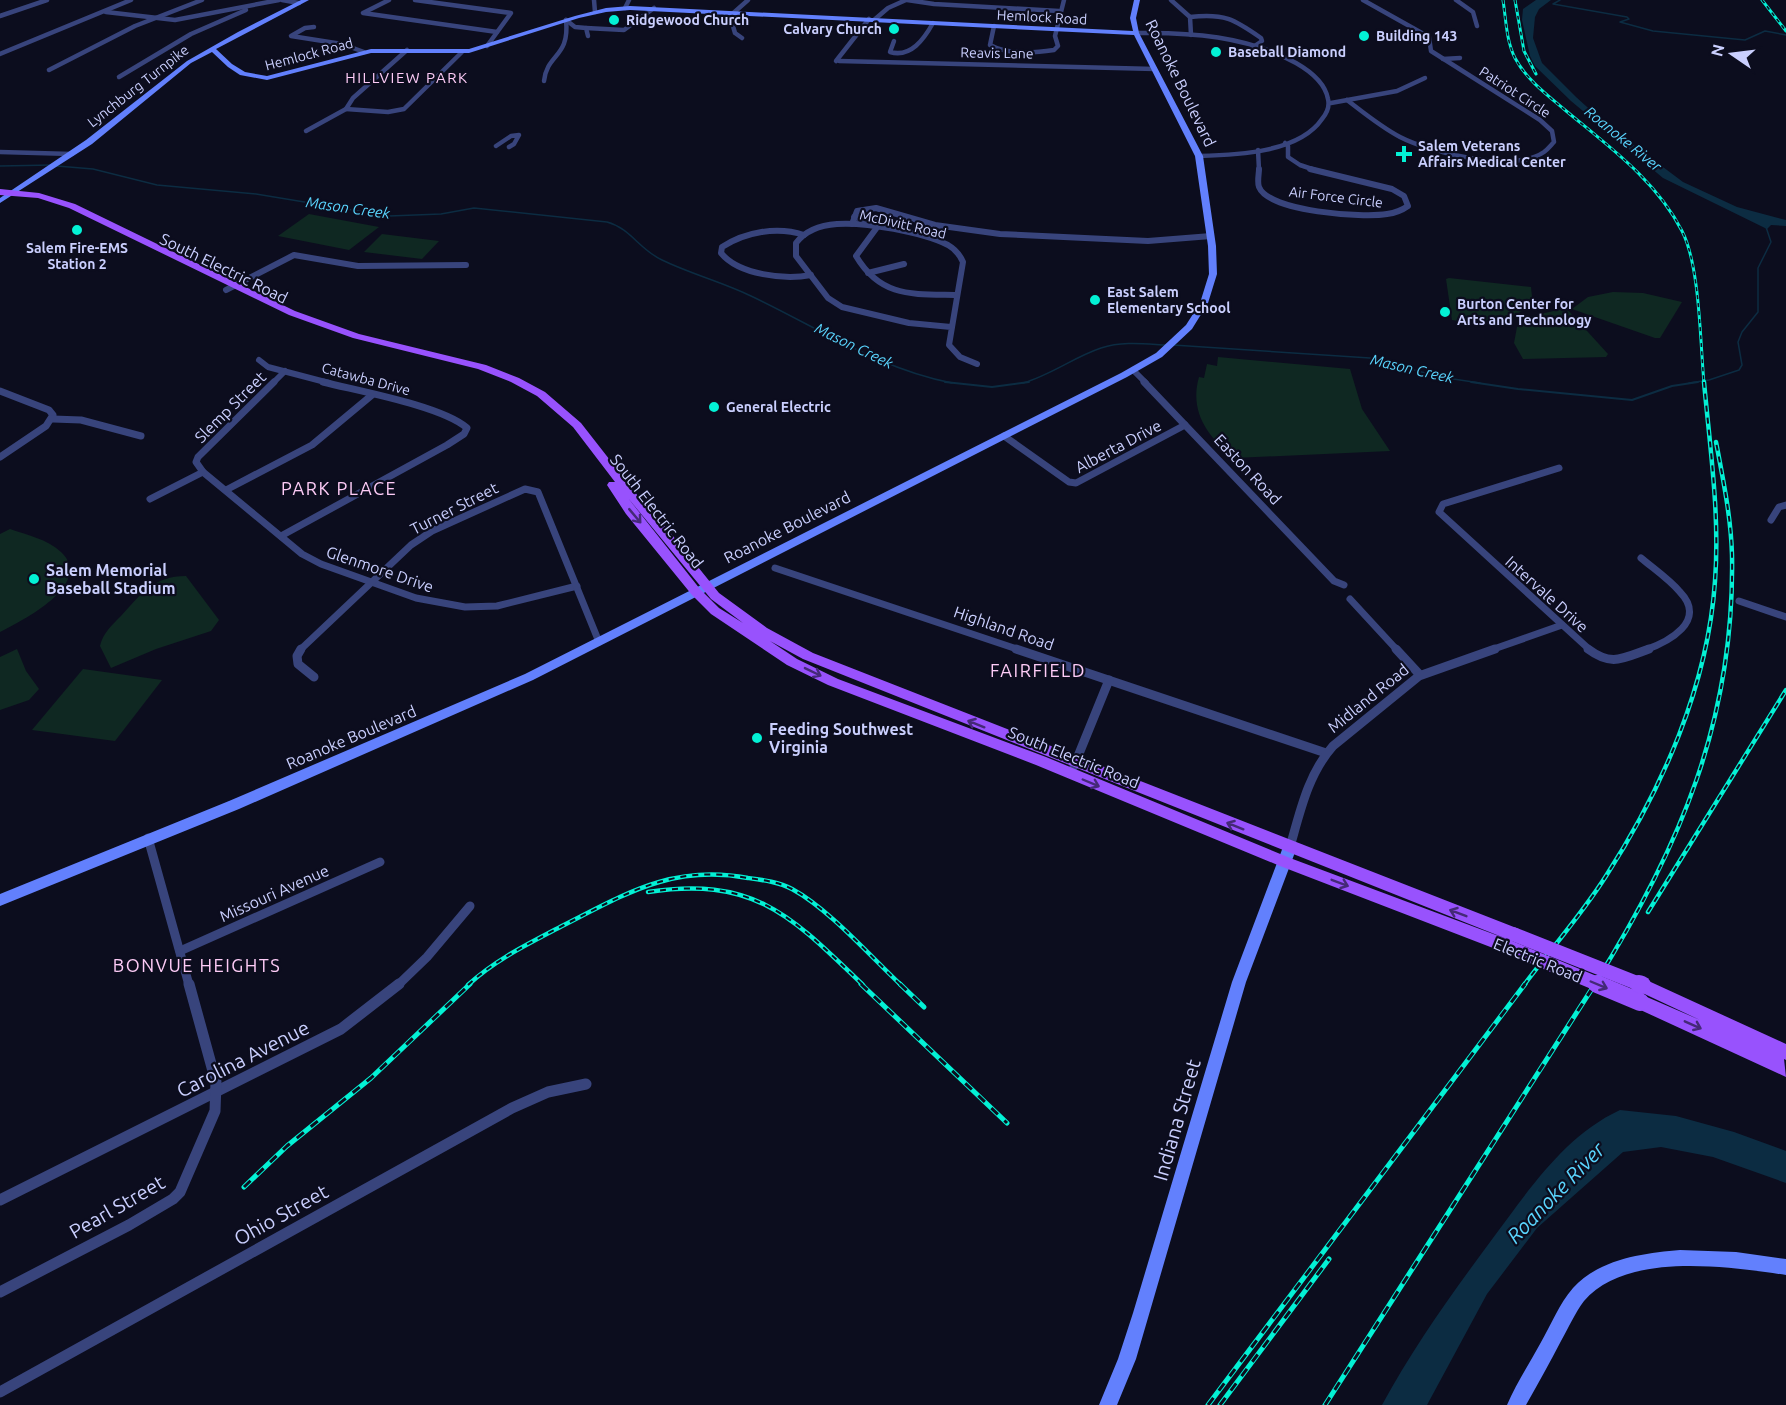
<svg xmlns="http://www.w3.org/2000/svg" width="1786" height="1405" font-family="Ubuntu,sans-serif">
<style>
.green{fill:#0f2822}
.water{fill:#0c2c42}
.lines{fill:none;stroke-linecap:round;stroke-linejoin:round}
.stream-far1{stroke:#0c2c42;stroke-width:1.5}
.stream{stroke:#0c2c42;stroke-width:2}
.street-far4{stroke:#38447c;stroke-width:4.5}
.street-far3{stroke:#38447c;stroke-width:6}
.street-far2{stroke:#38447c;stroke-width:7}
.street-far1{stroke:#38447c;stroke-width:9}
.street{stroke:#38447c;stroke-width:11}
.secondary{fill:#6280fd;fill-rule:evenodd}
.primary{fill:#9852fd;fill-rule:evenodd}
.rail-far2-casing{stroke:#03f1d5;stroke-width:3}
.rail-far1-casing{stroke:#03f1d5;stroke-width:4.5}
.rail-casing{stroke:#03f1d5;stroke-width:5}
.rail-far2{stroke:#0c0d1e;stroke-width:1.5;stroke-dasharray:4;stroke-linecap:butt}
.rail-far1{stroke:#0c0d1e;stroke-width:2;stroke-dasharray:6;stroke-linecap:butt}
.rail{stroke:#0c0d1e;stroke-width:3;stroke-dasharray:9;stroke-linecap:butt}
.primary-bridge-far1{stroke:#9852fd;stroke-width:14}
.primary-bridge{stroke:#9852fd;stroke-width:18}
.oneway{stroke:#442977}
.poi-dot{fill:#03f1d5;stroke:#0c0d1e;stroke-width:2}
.labels{text-anchor:middle;stroke-width:4.5;stroke-linejoin:round;paint-order:stroke}
.far-street-label{font-size:14px;fill:#cacffe;stroke:#0c0d1e}
.far-poi-label{font-size:14px;font-weight:bold;fill:#cacffe;stroke:#0c0d1e;text-anchor:start}
.far-neighbourhood-label{font-size:15px;letter-spacing:1.5px;fill:#feccf7;stroke:#0c0d1e}
.far-water-label{font-size:15px;font-style:italic;fill:#59d4fd;stroke:#0c0d1e}
.street-label{font-size:16px;fill:#cacffe;stroke:#0c0d1e}
.poi-label{font-size:16px;font-weight:bold;fill:#cacffe;stroke:#0c0d1e;text-anchor:start}
.neighbourhood-label{font-size:18px;letter-spacing:1.5px;fill:#feccf7;stroke:#0c0d1e}
.near-street-label{font-size:20px;fill:#cacffe;stroke:#0c0d1e}
.near-water-label{font-size:21px;font-style:italic;fill:#59d4fd;stroke:#0c0d1e}
</style>
<rect width="100%" height="100%" fill="#0c0d1e"/>
<!-- green -->
<g class="green">
<path d="M309,214L379,227L349,250L278,236Z"/>
<path d="M382,234L439,241L422,259L364,252Z"/>
<path d="M1449,278L1531,287L1532,297C1521,326 1476,324 1452,320L1446,279Z"/>
<path d="M1613,292L1643,293L1682,302L1660,338H1655L1572,309L1588,297Z"/>
<path d="M1562,309H1567L1608,354L1606,357L1523,359L1514,343L1517,327L1532,316Z"/>
<path d="M1218,357L1350,369L1362,409L1390,451L1234,458C1208,437 1189,412 1199,377L1204,378L1207,364L1217,366Z"/>
<path d="M10,529C27,535 47,539 61,552C95,584 22,621 0,632V534Z"/>
<path d="M186,576L219,620L211,631L156,649L111,668L100,646C103,633 112,625 121,616C141,594 154,576 186,576Z"/>
<path d="M17,649L26,671L39,689L29,700L0,710V657Z"/>
<path d="M83,669L162,680L115,741L32,730Z"/>
</g>
<!-- water -->
<g class="water">
<path d="M1536,0H1551L1539,9L1535,17L1533,38L1542,63L1576,97L1607,125L1683,182L1737,207L1786,220V226L1771,225L1767,229L1663,178L1571,101L1535,66L1530,56L1522,20L1523,9Z"/>
<path d="M1620,1110L1676,1116L1734,1132L1786,1151V1183L1713,1157L1661,1147L1623,1152L1537,1228L1487,1294L1427,1405H1382C1414,1346 1453,1292 1493,1238C1529,1190 1564,1136 1620,1110Z"/>
</g>
<g class="lines">
<!-- stream-far1 -->
<g class="stream-far1">
<path d="M1560,0L1553,4L1627,17L1629,19L1620,22L1653,31L1745,40L1765,31L1786,35"/>
<path d="M0,166L52,165"/>
<path d="M57,166L93,169L157,185L256,194L389,216L441,214L474,208L607,222C630,228 640,250 662,260C691,274 722,282 751,296C817,327 879,369 952,383"/>
<path d="M1173,345L1370,358L1440,377L1480,383"/>
<path d="M1023,383C1051,375 1074,357 1101,348C1123,341 1145,344 1167,345"/>
<path d="M1689,383L1709,380L1739,370L1742,365L1738,342L1742,332L1758,312V268L1771,242L1766,227"/>
</g>
<!-- stream -->
<g class="stream">
<path d="M945,382L992,387L1029,382"/>
<path d="M1471,382L1518,389L1632,400L1672,386L1698,382"/>
</g>
<!-- street-far4 -->
<g class="street-far4">
<path d="M282,0L299,3"/>
<path d="M389,0L363,13L497,32"/>
<path d="M415,0L511,13L487,46"/>
<path d="M594,0L595,12"/>
<path d="M907,0L934,4L1059,11"/>
<path d="M1171,0L1190,17L1191,35"/>
<path d="M1456,0L1473,12L1477,26"/>
<path d="M625,8L629,0"/>
<path d="M106,12L175,20L279,0"/>
<path d="M0,16L47,0"/>
<path d="M1190,17C1224,13 1234,19 1261,38L1262,41L1253,47"/>
<path d="M566,20L575,27L586,28L588,36"/>
<path d="M874,20L888,8L906,0"/>
<path d="M994,26L990,45C1008,55 1034,53 1054,50L1058,46L1055,36L1064,0"/>
<path d="M314,27L305,28L291,36L342,44L364,52"/>
<path d="M586,28L624,30L654,8"/>
<path d="M1136,33C1190,32 1247,36 1296,63C1310,71 1325,82 1328,99C1330,107 1327,113 1322,119C1299,153 1236,155 1199,156"/>
<path d="M742,38L735,33L730,16L748,0"/>
<path d="M894,41L890,52C911,58 924,39 933,23"/>
<path d="M0,54L131,0"/>
<path d="M1443,59L1460,58"/>
<path d="M836,61L869,19"/>
<path d="M839,61L1155,69"/>
<path d="M49,70L135,26L202,0"/>
<path d="M119,77L191,34L246,10"/>
<path d="M544,81C547,53 570,58 566,20"/>
<path d="M1347,100C1364,113 1381,127 1400,137C1431,153 1514,173 1544,152C1548,149 1551,145 1554,142L1552,131L1540,120L1431,51L1429,37L1363,0"/>
<path d="M1331,103L1397,91L1425,78"/>
<path d="M346,109L388,112L404,109L462,52"/>
<path d="M306,131L346,109L353,98L407,50"/>
<path d="M1285,143L1288,146V157L1300,165L1315,170"/>
<path d="M496,146L511,136L519,135L514,144L509,147"/>
<path d="M1258,150L1259,170"/>
<path d="M0,152L72,154"/>
</g>
<!-- street-far3 -->
<g class="street-far3">
<path d="M1259,169C1259,174 1257,182 1259,187C1269,212 1363,218 1387,214C1395,213 1401,211 1408,206L1404,196L1392,189L1310,169"/>
<path d="M854,217L878,222V226L856,256C881,298 913,294 957,295"/>
<path d="M852,224L857,211L876,208L935,225L1000,234L1148,241L1211,236"/>
<path d="M804,235C777,226 745,232 722,247L721,253C739,275 785,280 811,275"/>
<path d="M868,273L904,264"/>
<path d="M226,290L294,255L358,266L466,265"/>
<path d="M951,327L909,323L842,307L828,298L796,256V243C806,230 822,225 837,224C866,222 922,232 948,245C955,249 960,255 963,262L949,345L960,357L977,364"/>
<path d="M259,360L268,367L329,383"/>
<path d="M1133,370L1146,383"/>
<path d="M273,383L285,371"/>
</g>
<!-- street-far2 -->
<g class="street-far2">
<path d="M274,382L198,457L196,462L203,472L302,554L321,564L416,598L465,607L497,606L577,586"/>
<path d="M1144,382L1334,581L1344,585"/>
<path d="M0,391L49,410L53,415L46,426L0,457"/>
<path d="M53,419L81,420L141,436"/>
<path d="M1004,436L1069,482L1076,483L1185,425"/>
<path d="M1559,468L1443,504L1439,512L1590,650"/>
<path d="M226,490L312,445L372,395"/>
<path d="M150,499L203,472"/>
<path d="M1771,520L1779,507L1786,505"/>
<path d="M281,536L447,445L464,434L467,428C442,406 358,391 323,382"/>
<path d="M1641,558C1654,569 1669,579 1680,592C1708,621 1668,642 1645,650"/>
<path d="M775,568L1020,650"/>
<path d="M1350,599L1397,650"/>
<path d="M1739,601L1786,617"/>
<path d="M300,650L411,545L432,531L525,489L538,492L599,642"/>
<path d="M1491,650L1562,625"/>
</g>
<!-- street-far1 -->
<g class="street-far1">
<path d="M301,649L297,656L298,664L314,677"/>
<path d="M1016,649L1326,753"/>
<path d="M1396,649L1420,675"/>
<path d="M1588,649C1612,667 1623,658 1649,649"/>
<path d="M1074,766L1109,680"/>
<path d="M148,838L189,985"/>
<path d="M1290,847C1300,812 1308,774 1333,746L1419,676L1495,649"/>
<path d="M180,951L380,862"/>
<path d="M398,985L427,957L470,906"/>
</g>
<!-- street -->
<g class="street">
<path d="M0,1200L341,1029L399,984"/>
<path d="M0,1292L129,1225L173,1199L180,1192L215,1111L216,1082L189,984"/>
<path d="M0,1392L512,1108L548,1092L586,1084"/>
</g>
<!-- secondary -->
<g class="secondary">
<path d="M301,0H309L216,49L232,64L245,72L267,76L371,49H469L575,16L606,8L630,6L1133,31L1130,18L1134,0H1140L1136,18L1139,33L1203,156L1216,246L1217,274L1208,303L1192,329L1162,357L1127,377L533,680L239,809L0,906V894L229,801L525,674L1121,373L1156,353L1186,325L1200,303L1209,274L1208,246L1195,156L1134,35L630,10L606,12L579,18L469,53H371L267,80L240,75L228,67L212,52L191,63L92,144L0,203V198L86,140L187,61L238,32Z"/>
<path d="M1290,841L1295,843L1297,847L1246,982L1136,1359L1117,1405H1099L1118,1359L1133,1313L1232,982L1283,847L1285,843Z"/>
<path d="M1680,1250L1736,1252L1786,1259V1275C1730,1267 1626,1251 1584,1301C1575,1313 1569,1327 1561,1341C1550,1362 1538,1384 1526,1405H1507C1516,1384 1529,1364 1540,1344C1551,1325 1559,1304 1573,1288C1599,1259 1644,1253 1680,1250Z"/>
</g>
<!-- primary -->
<g class="primary">
<path d="M0,189L39,193L75,204L295,311L359,334L486,365L519,378L545,392L581,423L645,505L660,520L719,593L767,628L813,653L1519,929L1521,934L1519,939L1513,941L1507,939L803,659L770,641L797,659L838,679L1046,757L1290,858L1512,941L1514,946L1512,951L1506,953L1280,866L1036,765L828,685L787,665L711,614L692,595L626,514L607,485L609,482H615L573,427L537,396L511,382L478,369L353,338L289,315L69,208L38,198L0,195ZM628,498L711,599L743,623L719,608L700,589Z"/>
<path d="M1642,978L1786,1044V1060L1784,1059L1786,1077L1634,1007L1632,1002L1634,997L1640,994L1700,1020L1636,990L1634,985L1636,980Z"/>
</g>
<!-- rail-far2 casing -->
<g class="rail-far2-casing">
<g id="rail-far2">
<path d="M1503,0C1506,19 1506,40 1515,58C1526,79 1547,95 1565,110C1608,146 1656,180 1682,231C1700,266 1700,341 1704,383"/>
<path d="M1515,0L1524,51L1536,74"/>
<path d="M1762,0L1786,31"/>
</g>
</g>
<!-- rail-far1 casing -->
<g class="rail-far1-casing">
<g id="rail-far1">
<path d="M648,892C755,876 791,916 863,985"/>
<path d="M1648,912L1786,690"/>
<path d="M468,985C496,959 530,943 564,925C627,893 674,864 748,878C763,880 779,882 792,889C829,909 870,956 901,985"/>
<path d="M1524,985C1551,949 1582,914 1606,876C1662,789 1708,686 1715,581C1720,515 1710,448 1704,382"/>
<path d="M1594,985C1680,848 1735,719 1732,555C1731,517 1723,479 1716,442"/>
</g>
</g>
<!-- rail casing -->
<g class="rail-casing">
<g id="rail">
<path d="M861,984L1007,1123"/>
<path d="M900,984L924,1007"/>
<path d="M244,1187L287,1146L371,1078L470,984"/>
<path d="M1208,1405L1525,984"/>
<path d="M1220,1405L1329,1259"/>
<path d="M1325,1405L1595,984"/>
</g>
</g>
<!-- rail-far2 -->
<use href="#rail-far2" class="rail-far2"/>
<!-- rail-far1 -->
<use href="#rail-far1" class="rail-far1"/>
<!-- rail -->
<use href="#rail" class="rail"/>
<!-- primary-bridge-far1 -->
<g class="primary-bridge-far1">
<path d="M1513,934L1642,985"/>
<path d="M1506,946L1600,985"/>
</g>
<!-- primary-bridge -->
<g class="primary-bridge">
<path d="M1597,984L1640,1002"/>
<path d="M1639,984L1642,985"/>
</g>
</g>
<!-- one-way arrows -->
<defs><path id="oneway-shaft" d="M-6 0H5M1.5-3L5.5 0L1.5 3" fill="none" stroke-width="1.6" stroke-linecap="round" stroke-linejoin="round" transform="scale(1.5)"/></defs>
<g class="oneway">
<use href="#oneway-shaft" transform="translate(635 516) rotate(50)"/>
<use href="#oneway-shaft" transform="translate(813 672) rotate(26)"/>
<use href="#oneway-shaft" transform="translate(976 724) rotate(-158)"/>
<use href="#oneway-shaft" transform="translate(1091 783) rotate(23)"/>
<use href="#oneway-shaft" transform="translate(1235 826) rotate(-158)"/>
<use href="#oneway-shaft" transform="translate(1340 883) rotate(21)"/>
<use href="#oneway-shaft" transform="translate(1458 913) rotate(-159)"/>
<use href="#oneway-shaft" transform="translate(1599 985) rotate(23)"/>
<use href="#oneway-shaft" transform="translate(1693 1025) rotate(24)"/>
</g>
<!-- markers -->
<g class="poi-dot">
<circle cx="614" cy="20" r="6"/>
<circle cx="894" cy="29" r="6"/>
<circle cx="1364" cy="36" r="6"/>
<circle cx="1216" cy="52" r="6"/>
<path d="M1401 145h6v6h6v6h-6v6h-6v-6h-6v-6h6z"/>
<circle cx="77" cy="230" r="6"/>
<circle cx="1095" cy="300" r="6"/>
<circle cx="1445" cy="312" r="6"/>
<circle cx="714" cy="407" r="6"/>
<circle cx="34" cy="579" r="6"/>
<circle cx="757" cy="738" r="6"/>
</g>
<g class="labels">
<!-- far-street labels -->
<g class="far-street-label">
<text transform="translate(1042 17) rotate(3)" y="5">Hemlock Road</text>
<text transform="translate(997 53) rotate(1)" y="5">Reavis Lane</text>
<text transform="translate(309 54) rotate(-15)" y="5">Hemlock Road</text>
<text transform="translate(138 86) rotate(-38)" y="5">Lynchburg Turnpike</text>
<text transform="translate(1515 92) rotate(33)" y="5">Patriot Circle</text>
<text transform="translate(1336 197) rotate(7)" y="5">Air Force Circle</text>
<text transform="translate(903 224) rotate(13)" y="5">McDivitt Road</text>
<text transform="translate(366 379) rotate(15)" y="5">Catawba Drive</text>
</g>
<!-- far-poi labels -->
<g class="far-poi-label">
<text x="626" y="25">Ridgewood Church</text>
<text x="882" y="34" text-anchor="end">Calvary Church</text>
<text x="1376" y="41">Building 143</text>
<text x="1228" y="57">Baseball Diamond</text>
<text x="1418" y="151">Salem Veterans<tspan x="1418" dy="16">Affairs Medical Center</tspan></text>
<text x="77" y="253" text-anchor="middle">Salem Fire-EMS<tspan x="77" dy="16">Station 2</tspan></text>
<text x="1107" y="297">East Salem<tspan x="1107" dy="16">Elementary School</tspan></text>
<text x="1457" y="309">Burton Center for<tspan x="1457" dy="16">Arts and Technology</tspan></text>
<text x="726" y="412">General Electric</text>
</g>
<!-- far-neighbourhood labels -->
<g class="far-neighbourhood-label">
<text x="407" y="83">HILLVIEW PARK</text>
</g>
<!-- far-water labels -->
<g class="far-water-label">
<text transform="translate(1623 139) rotate(39)" y="5">Roanoke River</text>
<text transform="translate(348 208) rotate(8)" y="5">Mason Creek</text>
<text transform="translate(854 346) rotate(26)" y="5">Mason Creek</text>
<text transform="translate(1412 369) rotate(13)" y="5">Mason Creek</text>
</g>
<!-- street labels -->
<g class="street-label">
<text transform="translate(1181 83) rotate(64)" y="6">Roanoke Boulevard</text>
<text transform="translate(224 268) rotate(26)" y="6">South Electric Road</text>
<text transform="translate(230 407) rotate(-45)" y="6">Slemp Street</text>
<text transform="translate(1118 446) rotate(-28)" y="6">Alberta Drive</text>
<text transform="translate(1248 469) rotate(47)" y="6">Easton Road</text>
<text transform="translate(454 508) rotate(-27)" y="6">Turner Street</text>
<text transform="translate(657 511) rotate(52)" y="6">South Electric Road</text>
<text transform="translate(787 527) rotate(-27)" y="6">Roanoke Boulevard</text>
<text transform="translate(380 569) rotate(19)" y="6">Glenmore Drive</text>
<text transform="translate(1547 594) rotate(42)" y="6">Intervale Drive</text>
<text transform="translate(1004 628) rotate(19)" y="6">Highland Road</text>
<text transform="translate(1368 698) rotate(-39)" y="6">Midland Road</text>
<text transform="translate(351 737) rotate(-23)" y="6">Roanoke Boulevard</text>
<text transform="translate(1074 757) rotate(22)" y="6">South Electric Road</text>
<text transform="translate(274 893) rotate(-24)" y="6">Missouri Avenue</text>
<text transform="translate(1538 960) rotate(22)" y="6">Electric Road</text>
</g>
<!-- poi labels -->
<g class="poi-label">
<text x="46" y="576">Salem Memorial<tspan x="46" dy="18">Baseball Stadium</tspan></text>
<text x="769" y="735">Feeding Southwest<tspan x="769" dy="18">Virginia</tspan></text>
</g>
<!-- neighbourhood labels -->
<g class="neighbourhood-label">
<text x="339" y="495">PARK PLACE</text>
<text x="1038" y="677">FAIRFIELD</text>
<text x="197" y="972">BONVUE HEIGHTS</text>
</g>
<!-- near-street labels -->
<g class="near-street-label">
<text transform="translate(243 1059) rotate(-27)" y="7">Carolina Avenue</text>
<text transform="translate(1177 1120) rotate(-74)" y="7">Indiana Street</text>
<text transform="translate(117 1207) rotate(-30)" y="7">Pearl Street</text>
<text transform="translate(281 1215) rotate(-29)" y="7">Ohio Street</text>
</g>
<!-- near-water labels -->
<g class="near-water-label">
<text transform="translate(1556 1193) rotate(-46)" y="7">Roanoke River</text>
</g>
</g>
<!-- north arrow -->
<g transform="translate(1732 54) rotate(284)" stroke="#0c0d1e" stroke-width="4.5" paint-order="stroke">
<path d="M0-4.5L10 22L0 15L-10 22Z" fill="#cacffe"/>
<text y="-9" font-size="16" font-weight="bold" text-anchor="middle" fill="#cacffe">N</text>
</g>
</svg>
